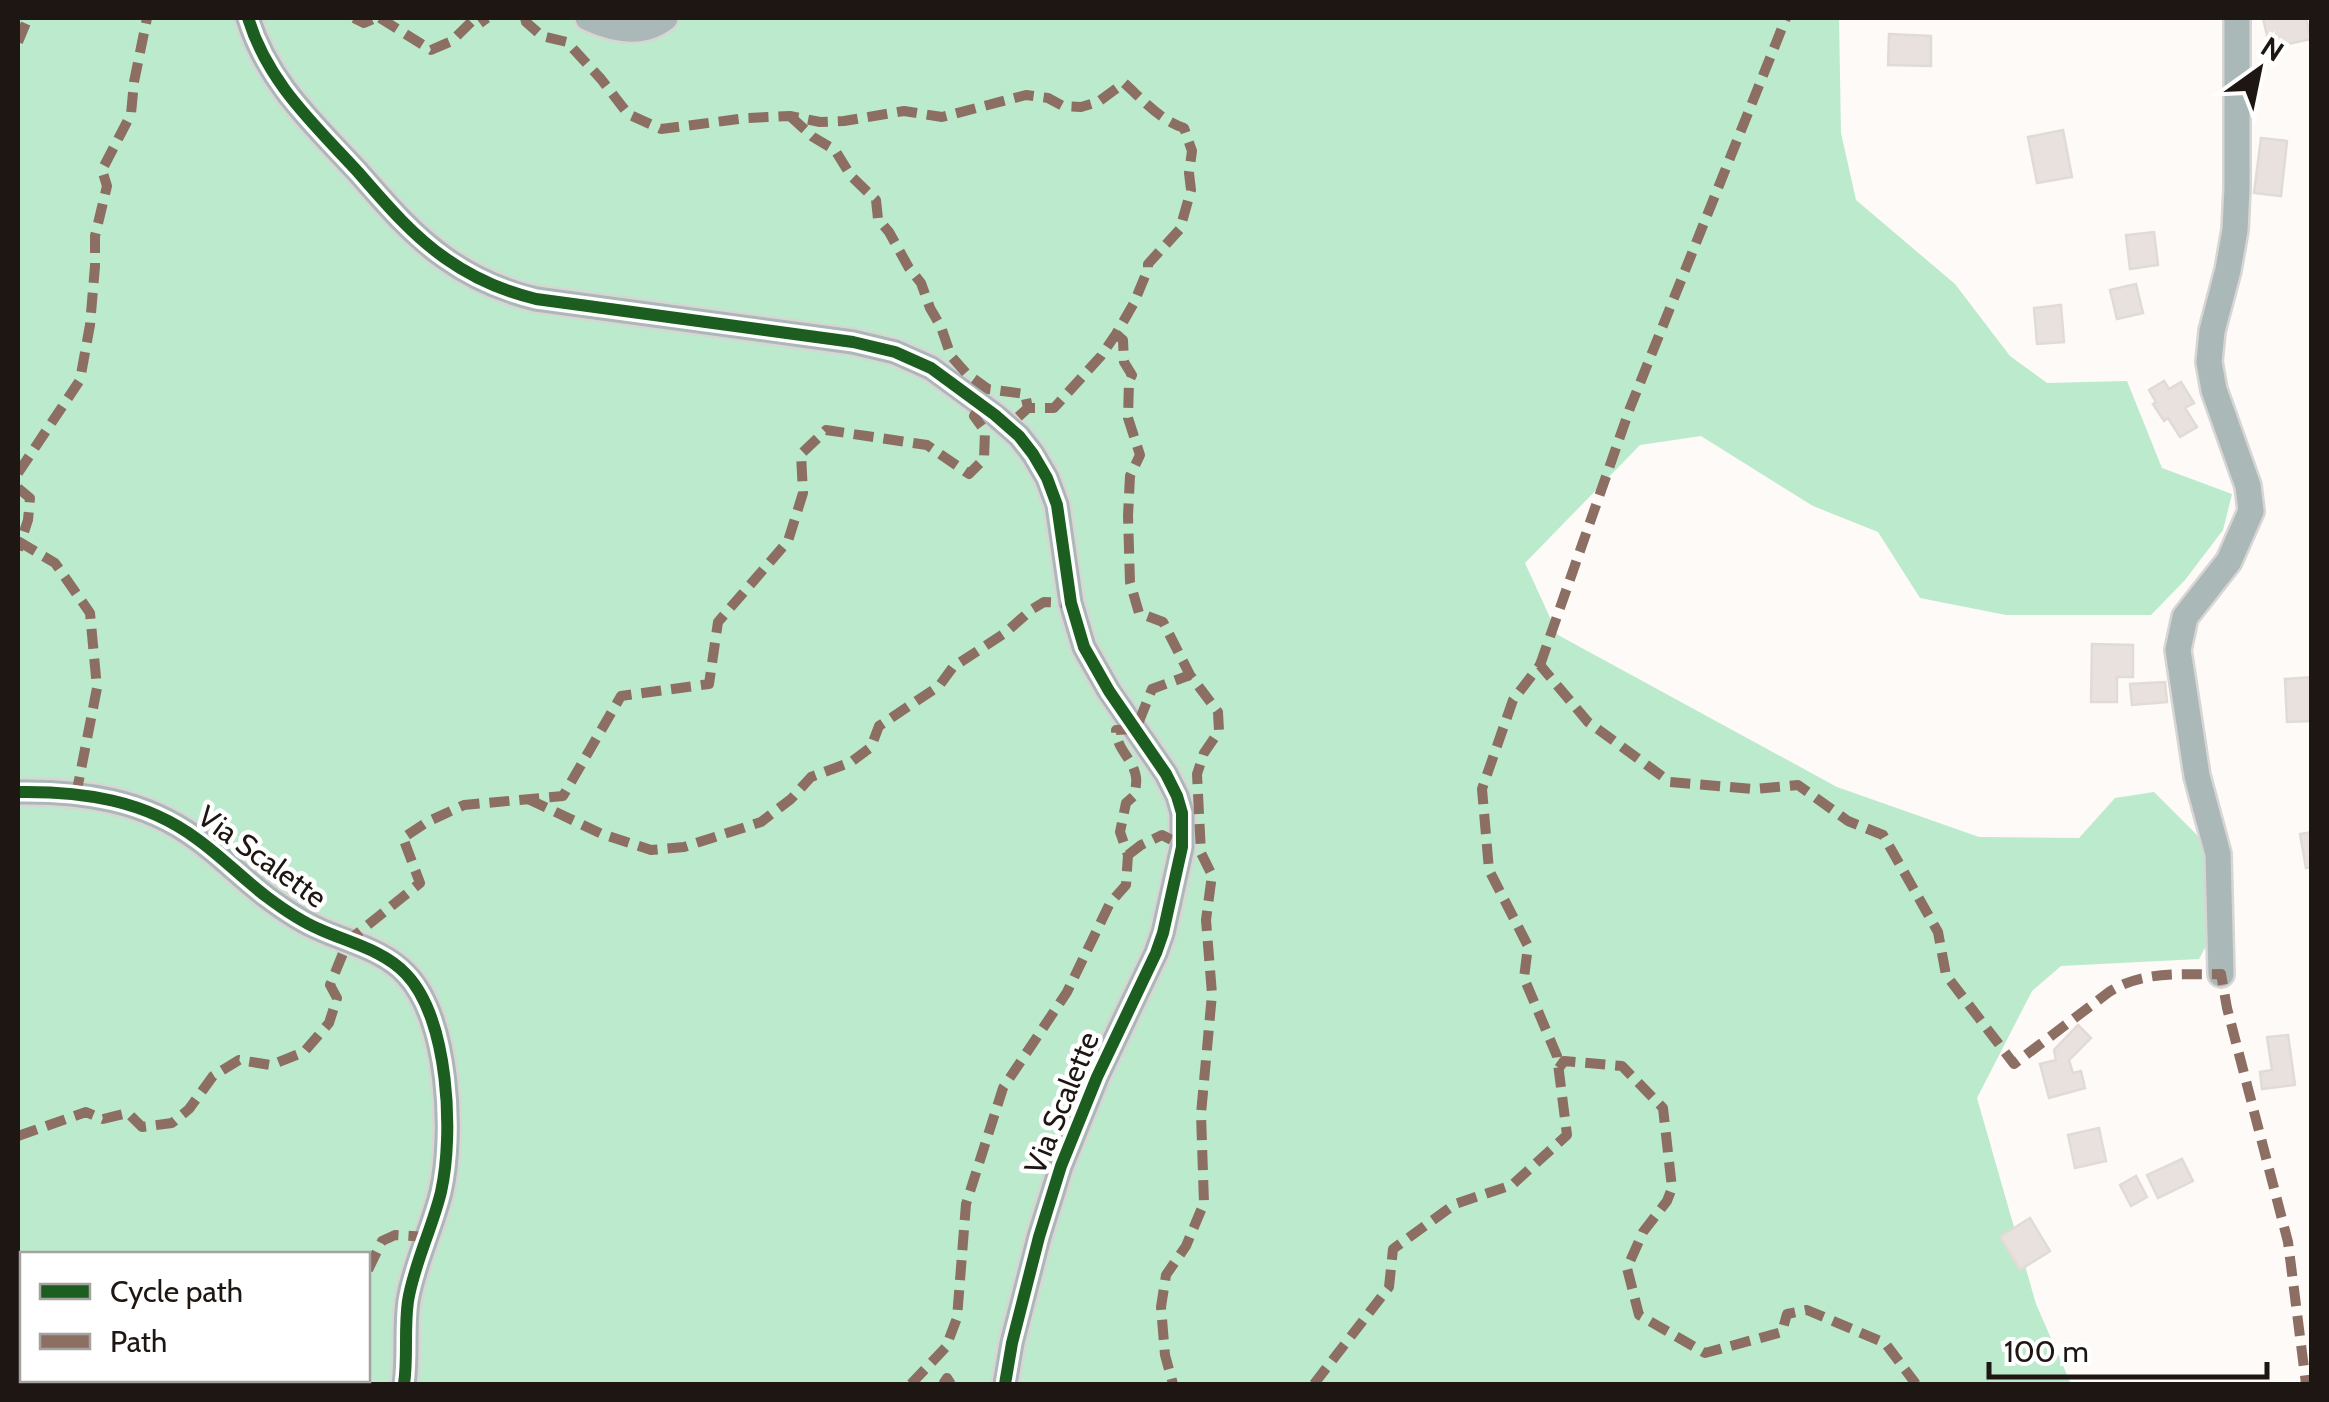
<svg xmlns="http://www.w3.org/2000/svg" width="2329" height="1402" font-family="Cabin,sans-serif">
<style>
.forest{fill:#bceacd;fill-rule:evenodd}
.building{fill:#e8e1dd;stroke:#e1dbd8;stroke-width:2.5}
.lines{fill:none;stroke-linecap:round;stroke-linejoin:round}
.minor-casing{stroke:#d8d6d4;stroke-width:30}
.minor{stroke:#aab8b7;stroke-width:25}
.quiet{stroke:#8d6e63;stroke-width:10;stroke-dasharray:20 10;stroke-linecap:butt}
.cycleway-casing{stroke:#fff;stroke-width:19}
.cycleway{stroke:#1b5e20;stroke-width:12}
.labels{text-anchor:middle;stroke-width:9;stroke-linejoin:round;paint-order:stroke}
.street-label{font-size:30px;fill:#1e1612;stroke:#fff}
</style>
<rect width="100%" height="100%" fill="#fdfaf8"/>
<!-- forest -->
<path class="forest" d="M18,18H1839L1841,133L1856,200L1955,284L2010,356L2047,383L2127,381L2162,468L2232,494L2223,530L2185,580L2151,615H2006L1920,598L1878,532L1813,506L1701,436L1640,445L1525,563L1558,635L1837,787L1979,837L2079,838L2115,798L2154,792L2197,835L2217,885L2214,931L2199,959L2061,966L2032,991L1977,1098L2036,1304L2071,1384H18ZM22,1254H368V1380H22Z"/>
<!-- building -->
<g class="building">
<path d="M2263,18H2306L2311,39L2270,48Z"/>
<path d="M1889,34L1931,36V66L1888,65Z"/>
<path d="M2063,130L2072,177L2037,183L2028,137Z"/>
<path d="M2261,138L2287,141L2281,196L2254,193Z"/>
<path d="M2154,232L2158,265L2130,269L2126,235Z"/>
<path d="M2136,284L2143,313L2117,319L2110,290Z"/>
<path d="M2061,305L2064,342L2037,344L2034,308Z"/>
<path d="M2164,381L2169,389L2181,382L2194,403L2185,408L2197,427L2180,437L2168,418L2164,421L2153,404L2156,402L2149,390Z"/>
<path d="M2092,644L2133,645V677H2117V702H2091Z"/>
<path d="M2312,677V721L2287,722L2285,679Z"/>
<path d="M2165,682L2167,702L2132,705L2130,684Z"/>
<path d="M2312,832V867L2306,868L2300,834Z"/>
<path d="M2078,1025L2091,1038L2069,1060L2073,1073L2081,1071L2085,1088L2049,1098L2040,1064L2056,1060L2054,1050Z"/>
<path d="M2288,1035L2295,1085L2262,1089L2260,1072L2272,1070L2267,1037Z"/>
<path d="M2099,1128L2106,1161L2075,1168L2068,1135Z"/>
<path d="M2182,1159L2193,1181L2158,1198L2147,1175Z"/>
<path d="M2136,1176L2147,1197L2131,1206L2120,1185Z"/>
<path d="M2030,1218L2050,1251L2020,1270L2000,1237Z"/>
</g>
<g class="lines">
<!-- minor casing -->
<g class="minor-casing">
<g id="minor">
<path d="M248,18C268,83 313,123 358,172C385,203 412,235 445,258C473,278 503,291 536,299L853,342L895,352L931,368L995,415L1019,436L1033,454L1047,478L1057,505L1071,603L1084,647L1109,691L1166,774L1177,796L1182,813V847L1163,933L1156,953L1097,1077L1061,1166L1039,1237L1012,1343L1005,1384"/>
<path d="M588,18C612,29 642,36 665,18"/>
<path d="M18,792C82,791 145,800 197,839C222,857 243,879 267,897C283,909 300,921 319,929C347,942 384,950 406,974C449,1019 454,1134 441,1192C432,1229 414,1264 408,1301C404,1329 408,1357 404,1384"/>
<path d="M2221,974L2218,854L2197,776L2178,650L2185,617L2229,561L2251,511L2248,486L2214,390L2209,362L2212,331L2228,270L2235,230L2237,188V18"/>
</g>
</g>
<!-- minor -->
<use href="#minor" class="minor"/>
<!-- quiet -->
<g class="quiet">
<path d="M354,18L364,23L375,18"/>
<path d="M380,18L431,50L452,41L472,21L479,24L487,18"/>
<path d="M525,18L526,22L542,36L567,42L601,79L628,114L661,129L747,118L790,116L820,122L844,121L904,111L942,117L1026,95L1048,98L1063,106L1081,107L1098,102L1124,83C1141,98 1161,121 1184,128L1192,151L1189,173L1191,190L1180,229L1148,264V269L1134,303L1116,334L1101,356L1054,408H1028L1008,426"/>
<path d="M18,42L28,18"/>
<path d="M790,116L813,137L835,150L851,176L876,200L878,219L889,232L909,268L921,283L930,308L941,327L951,356L966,373L988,389L1025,394L1028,408"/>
<path d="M1116,334L1123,340L1124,362L1132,375L1129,381L1128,418L1140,455L1130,476L1128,516L1130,582L1139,613L1163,622L1190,675L1218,712L1219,731L1204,753L1197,774L1201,853L1212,875L1206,920L1212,994L1201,1114L1204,1203L1186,1246L1166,1275L1161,1307L1165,1355L1173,1384"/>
<path d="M18,473L80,380L90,325L95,266V236L107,186L102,170L131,114L134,82L147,18"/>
<path d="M18,488L30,498L28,520L18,550"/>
<path d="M18,541L55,563L90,613L97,688L76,795"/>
<path d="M1540,665L1630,408L1786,18"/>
<path d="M528,799L602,834L651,850L684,847L761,822L791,799L811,777L851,762L871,747L879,726L939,686L953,667L1005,633L1031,610L1044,602L1071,603"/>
<path d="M1128,855L1141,845L1162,835L1189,849"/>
<path d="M1559,1068L1564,1061L1622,1066L1663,1108L1672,1188L1667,1201L1643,1232L1627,1268L1639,1315L1705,1353L1782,1332L1787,1314L1807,1310L1885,1343L1916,1384"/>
<path d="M18,1136L86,1112L103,1119L128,1113L142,1127L172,1123L189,1109L213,1076L239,1060L271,1065L304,1052L329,1023L337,998L330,985L348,941L420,883L403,838L427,822L464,805L563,796L621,696L709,684L718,622L788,541L803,493L801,454L826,430L927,445L969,474L984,459L985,431L974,416L981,404"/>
<path d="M368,1270L382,1241L395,1235L427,1237"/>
<path d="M18,1366L22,1368"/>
<path d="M50,1380L53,1384"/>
<path d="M82,1384L83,1380"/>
<path d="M911,1384L946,1347L957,1318L966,1204L1003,1088L1067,992L1110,903L1126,885L1128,855L1120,832L1126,803L1135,795C1135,789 1137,783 1136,777C1133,758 1117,751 1116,730L1136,729L1152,689L1190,675"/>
<path d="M943,1384L947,1378L951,1384"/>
<path d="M1314,1384L1389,1287L1393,1249L1455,1204L1512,1185L1567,1135L1557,1056L1524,978L1528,946L1489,870L1482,789L1513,700L1540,665L1588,722L1670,782L1754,789L1798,785L1848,821L1883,835L1938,932L1946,975L2014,1064L2109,992C2143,970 2182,975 2221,974L2227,1008L2288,1242L2306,1384"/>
</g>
<!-- cycleway casing -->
<g class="cycleway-casing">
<g id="cycleway">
<path d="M248,18C268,83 313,123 358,172C385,203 412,235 445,258C473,278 503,291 536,299L853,342L895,352L931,368L995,415L1019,436L1033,454L1047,478L1057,505L1071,603L1084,647L1109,691L1166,774L1177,796L1182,813V847L1163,933L1156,953L1097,1077L1061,1166L1039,1237L1012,1343L1005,1384"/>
<path d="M18,792C82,791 145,800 197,839C222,857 243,879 267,897C283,909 300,921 319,929C347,942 384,950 406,974C449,1019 454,1134 441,1192C432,1229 414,1264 408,1301C404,1329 408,1357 404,1384"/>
</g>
</g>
<!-- cycleway -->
<use href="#cycleway" class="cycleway"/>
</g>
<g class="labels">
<!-- street labels -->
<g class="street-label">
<text transform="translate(262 857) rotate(36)" y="10">Via Scalette</text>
<text transform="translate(1062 1103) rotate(-68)" y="10">Via Scalette</text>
</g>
</g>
<!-- border -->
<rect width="2329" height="1402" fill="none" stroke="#1e1612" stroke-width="40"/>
<!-- legend -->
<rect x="20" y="1252" width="350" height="130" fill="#ffffff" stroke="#a5a2a0" stroke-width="2.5"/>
<rect x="40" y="1284" width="50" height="15" fill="#1b5e20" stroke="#a5a2a0" stroke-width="2.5"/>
<text x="110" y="1302" font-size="30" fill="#1e1612">Cycle path</text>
<rect x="40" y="1334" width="50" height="15" fill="#8d6e63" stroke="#a5a2a0" stroke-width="2.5"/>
<text x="110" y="1352" font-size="30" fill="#1e1612">Path</text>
<!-- north arrow -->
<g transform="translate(2259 70) rotate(33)" stroke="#ffffff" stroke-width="8" paint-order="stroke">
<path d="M0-8L18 38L0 25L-18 38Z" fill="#1e1612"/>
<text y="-15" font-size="28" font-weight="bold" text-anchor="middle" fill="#1e1612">N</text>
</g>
<!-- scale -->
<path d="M1989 1362v15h278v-15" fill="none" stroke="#1e1612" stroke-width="5"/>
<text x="2004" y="1362" font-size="30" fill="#1e1612" stroke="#ffffff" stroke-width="8" paint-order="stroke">100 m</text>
</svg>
